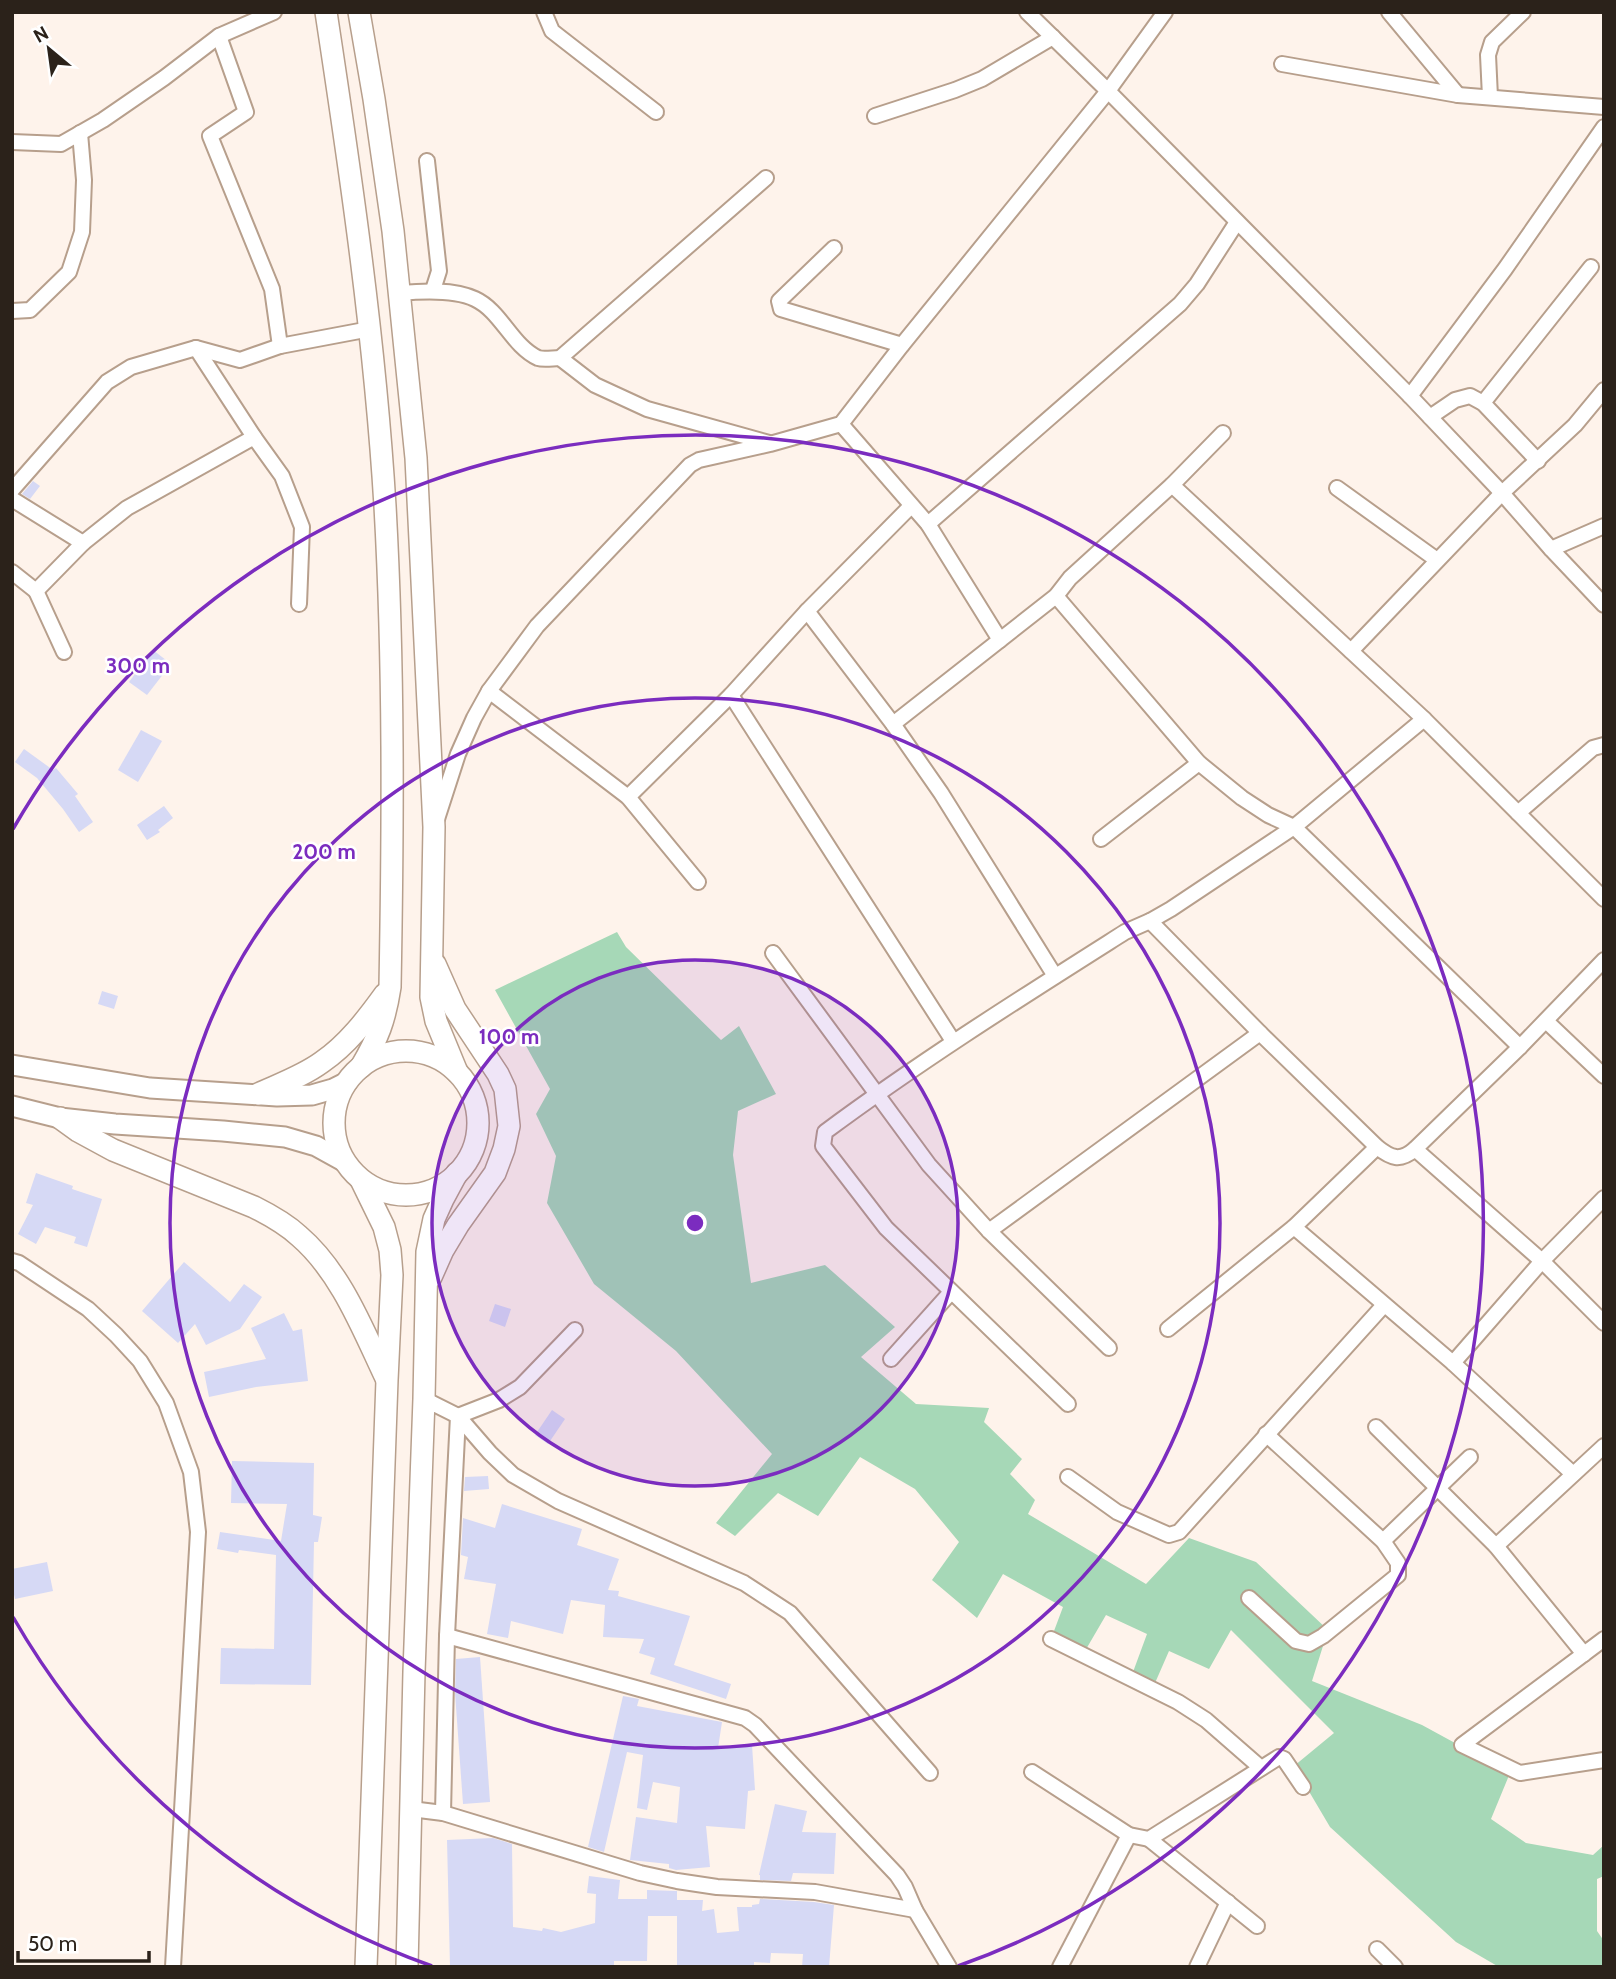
<svg xmlns="http://www.w3.org/2000/svg" width="1616" height="1979" font-family="Cabin,sans-serif">
<style>
.green{fill:#a6d8b7}
.building{fill:#d6d9f5}
.lines{fill:none;stroke-linecap:round;stroke-linejoin:round}
.minor-casing{stroke:#b79f8c;stroke-width:18}
.secondary-casing{stroke:#b79f8c;stroke-width:23}
.primary-casing{stroke:#b79f8c;stroke-width:24}
.minor{stroke:#fff;stroke-width:14}
.secondary{stroke:#fff;stroke-width:19}
.primary{stroke:#fff;stroke-width:21}
.ring{fill:none;stroke:#7b2cbf;stroke-width:3.5}
.centre{fill:#7b2cbf;stroke:#fff;stroke-width:3.5}
.ring-label{font-size:21px;text-anchor:middle;font-weight:bold;fill:#7b2cbf;stroke:#fff;stroke-width:5;stroke-linejoin:round;paint-order:stroke}
</style>
<rect width="100%" height="100%" fill="#fef3eb"/>
<!-- green -->
<path class="green" d="M617,932L626,947L721,1040L739,1026L776,1094L738,1111L733,1155L751,1283L825,1265L895,1327L861,1357L916,1404L989,1408L984,1422L1022,1459L1010,1474L1035,1500L1028,1514L1146,1584L1189,1538L1256,1562L1328,1630L1312,1681L1422,1725L1510,1773L1491,1819L1526,1843L1593,1855L1604,1845V1876L1597,1879V1931L1604,1941V1967H1499L1456,1942L1330,1827L1294,1766L1334,1733L1231,1630L1209,1669L1169,1651L1155,1683L1133,1672L1147,1634L1106,1615L1085,1651L1054,1631L1063,1607L1003,1574L977,1618L932,1580L959,1542L915,1489L860,1457L818,1516L778,1493L735,1536L716,1523L772,1454L676,1351L594,1284L547,1203L556,1156L536,1114L550,1089L495,990Z"/>
<!-- building -->
<g class="building">
<path d="M33,481L40,486L30,499L22,494Z"/>
<path d="M153,650L171,664L147,695L129,682Z"/>
<path d="M141,730L162,741L138,782L118,770Z"/>
<path d="M24,749L53,770L56,768L78,794L75,796L93,822L79,832L63,809L37,778L15,762Z"/>
<path d="M164,806L173,818L158,830L160,832L147,840L137,825Z"/>
<path d="M102,991L118,996L114,1009L98,1004Z"/>
<path d="M36,1173L73,1186L72,1189L102,1199L87,1247L74,1243L76,1237L45,1227L36,1244L18,1234L33,1205L26,1203Z"/>
<path d="M184,1262L230,1302L244,1284L262,1297L240,1329L206,1345L195,1324L178,1343L142,1311Z"/>
<path d="M495,1304L511,1309L505,1327L489,1321Z"/>
<path d="M284,1313L293,1331L302,1329L308,1381L256,1387L209,1397L204,1372L266,1359L251,1328Z"/>
<path d="M552,1410L565,1419L548,1444L535,1435Z"/>
<path d="M232,1461L314,1463L313,1515L322,1517L318,1542H314L311,1685L220,1684L221,1648L274,1649L276,1555L239,1550L238,1553L217,1549L220,1532L281,1541L287,1504L231,1503Z"/>
<path d="M488,1476L489,1489L464,1491L465,1477Z"/>
<path d="M502,1504L582,1529L577,1545L619,1559L608,1590L619,1591L618,1596L690,1616L674,1665L731,1684L726,1699L650,1674L655,1658L639,1653L644,1639L603,1637L605,1605L571,1600L563,1634L511,1621L508,1638L487,1634L496,1584L464,1579L468,1557L461,1555L463,1518L495,1528Z"/>
<path d="M47,1562L53,1591L15,1599L12,1586V1569Z"/>
<path d="M480,1657L490,1802L463,1804L455,1693L456,1659Z"/>
<path d="M623,1696L639,1699L637,1706L722,1722L718,1748L752,1745L755,1790L748,1791L745,1829L706,1826L710,1867L676,1870L669,1868V1864L630,1860L636,1817L677,1823L680,1787L653,1782L647,1810L637,1808L643,1755L627,1752L604,1852L588,1847Z"/>
<path d="M775,1804L807,1811L802,1832L836,1833L834,1874L793,1873L791,1881L760,1880V1875H759Z"/>
<path d="M493,1838L512,1844L513,1927L542,1931L543,1928L561,1932L595,1923L596,1894L587,1893L589,1876L620,1880L618,1899H647V1890L677,1891V1900H703L702,1911L714,1909L717,1933L739,1931L737,1907H752V1905L759,1904L760,1899L814,1902L834,1905L829,1967H802L803,1954L771,1953L770,1963L754,1962V1967L677,1966V1916H648L647,1961H614V1967H450L447,1840Z"/>
</g>
<g class="lines">
<!-- minor casing -->
<g class="minor-casing">
<g id="minor">
<path d="M544,12L552,31L656,112"/>
<path d="M1027,12L1108,91L1410,396L1502,493L1551,549L1604,605"/>
<path d="M1389,12L1458,95"/>
<path d="M219,36L246,112L210,136L272,289L280,346"/>
<path d="M1282,64L1458,95L1604,107"/>
<path d="M1490,97L1488,55L1492,42L1523,12"/>
<path d="M875,116L955,90L982,79L1053,37"/>
<path d="M12,142L61,144L103,120L164,78L219,36L274,12"/>
<path d="M427,161L439,271L433,290"/>
<path d="M834,248L779,301L781,309L902,345"/>
<path d="M400,293C422,291 454,289 475,299C501,311 512,346 538,358C544,360 553,358 560,358L766,178"/>
<path d="M12,311L30,310L69,272L82,232L84,180L80,133"/>
<path d="M196,348L254,437L282,476L302,527L299,604"/>
<path d="M560,358L595,385L647,409L769,443"/>
<path d="M1410,396L1505,269L1604,127"/>
<path d="M1483,403L1591,267"/>
<path d="M1430,417L1455,400L1470,396L1483,403L1538,461"/>
<path d="M841,424L928,524L1000,640"/>
<path d="M1172,485L1424,719L1604,899"/>
<path d="M1337,488L1437,560"/>
<path d="M12,490L107,382L131,367L196,348L240,360L280,346L370,329"/>
<path d="M12,499L83,543L36,591L12,572"/>
<path d="M928,524L1180,304L1197,284L1237,222"/>
<path d="M83,543L127,508L254,437"/>
<path d="M1551,549L1604,526"/>
<path d="M36,591L64,652"/>
<path d="M1056,596L1199,763L1242,798L1268,815L1294,827L1520,1047"/>
<path d="M807,611L893,724L941,793L1055,976"/>
<path d="M1351,651L1502,493L1575,425L1604,390"/>
<path d="M489,691L628,797L698,882"/>
<path d="M731,695L953,1041"/>
<path d="M893,724L1056,596L1070,578L1172,485L1223,433"/>
<path d="M628,797L731,695L807,611L911,506"/>
<path d="M1518,813L1593,748L1604,745"/>
<path d="M437,819L458,754L474,718L489,691L537,626L690,465L699,460L770,444L841,424L902,345L1108,91L1165,12"/>
<path d="M1101,839L1199,763"/>
<path d="M1150,921L1260,1033L1377,1147C1391,1158 1400,1162 1415,1149L1542,1261L1604,1323"/>
<path d="M773,953L929,1165L989,1231L1109,1348"/>
<path d="M1546,1021L1604,1076"/>
<path d="M1415,1149L1520,1047L1604,960"/>
<path d="M1294,1227L1453,1363L1573,1474"/>
<path d="M989,1231L1260,1033"/>
<path d="M12,1261L19,1263L88,1309L116,1335L140,1361L166,1403L191,1472L198,1532L173,1967"/>
<path d="M1168,1329L1294,1227L1377,1147"/>
<path d="M891,1359L951,1292"/>
<path d="M1453,1363L1542,1261L1604,1198"/>
<path d="M424,1399L458,1416L490,1453L513,1475L558,1501L744,1583L790,1613L930,1773"/>
<path d="M1068,1404L886,1228L823,1146L825,1132C922,1060 1024,996 1125,932L1150,921L1171,909L1294,827L1424,719"/>
<path d="M1376,1427L1496,1546L1584,1654"/>
<path d="M1068,1477L1117,1512L1169,1535L1179,1532L1384,1305"/>
<path d="M1383,1541L1470,1457"/>
<path d="M1496,1546L1604,1446"/>
<path d="M1249,1598L1296,1641L1309,1644L1323,1636L1398,1575V1563L1383,1541L1266,1434"/>
<path d="M447,1636L745,1718L755,1725L897,1875L905,1887L915,1910L949,1967"/>
<path d="M1051,1639L1178,1702L1206,1720L1261,1768"/>
<path d="M1604,1639L1462,1745L1520,1773L1604,1760"/>
<path d="M1032,1772L1129,1835L1149,1839L1279,1757L1284,1759L1303,1787"/>
<path d="M411,1809L443,1813L640,1873L677,1881L717,1887L815,1892L915,1910"/>
<path d="M443,1813L447,1636L458,1416L499,1400L520,1387L575,1330"/>
<path d="M1149,1839L1257,1926"/>
<path d="M1377,1949L1395,1967"/>
<path d="M1060,1967L1129,1835"/>
<path d="M1197,1967L1228,1902"/>
</g>
</g>
<!-- secondary casing -->
<g class="secondary-casing">
<g id="secondary">
<path d="M12,1065L150,1088L277,1096L312,1095L333,1089L347,1082"/>
<path d="M12,1106L60,1118L115,1124L223,1131L285,1137L316,1146L345,1162"/>
</g>
</g>
<!-- primary casing -->
<g class="primary-casing">
<g id="primary">
<path d="M326,12C351,176 375,340 385,506C394,666 393,826 390,987C385,1020 378,1038 361,1067"/>
<path d="M359,12L374,99L393,231L416,458L434,827L431,997L436,1021L457,1072"/>
<circle cx="406" cy="1123" r="72"/>
<path d="M258,1094C280,1084 303,1076 322,1062C347,1045 367,1019 385,994"/>
<path d="M60,1118L78,1131L113,1150L254,1207C270,1215 286,1224 299,1236C341,1272 363,1330 386,1378"/>
<path d="M361,1180L384,1227L390,1250L392,1275L387,1380L366,1967"/>
<path d="M431,1277L443,1250L458,1225L495,1173L504,1149L509,1126L505,1089L498,1074L455,1009L435,964"/>
<path d="M407,1967L414,1672L424,1399L427,1252L434,1219L443,1199L457,1173"/>
</g>
</g>
<!-- minor -->
<use href="#minor" class="minor"/>
<!-- secondary -->
<use href="#secondary" class="secondary"/>
<!-- primary -->
<use href="#primary" class="primary"/>
</g>
<!-- distance rings -->
<circle cx="695" cy="1223" r="263" fill="#7b2cbf" fill-opacity=".12"/>
<g class="ring">
<circle cx="695" cy="1223" r="263"/>
<circle cx="695" cy="1223" r="525"/>
<path d="M432 1966A788 788 0 0 1 13 1617M13 829A788 788 0 1 1 958 1966"/>
</g>
<circle cx="695" cy="1223" r="10" class="centre"/>
<g class="ring-label">
<text x="138" y="673">300 m</text>
<text x="324" y="859">200 m</text>
<text x="509" y="1044">100 m</text>
</g>
<!-- border -->
<rect width="1616" height="1979" fill="none" stroke="#2b221a" stroke-width="28"/>
<!-- north arrow -->
<g transform="translate(49 49) rotate(331)" stroke="#ffffff" stroke-width="5" paint-order="stroke">
<path d="M0-5L12 26L0 18L-12 26Z" fill="#2b221a"/>
<text y="-10" font-size="19" font-weight="bold" text-anchor="middle" fill="#2b221a">N</text>
</g>
<!-- scale -->
<path d="M18 1951v10h131v-10" fill="none" stroke="#2b221a" stroke-width="3.5"/>
<text x="28" y="1951" font-size="21" fill="#2b221a" stroke="#ffffff" stroke-width="5" paint-order="stroke">50 m</text>
</svg>
